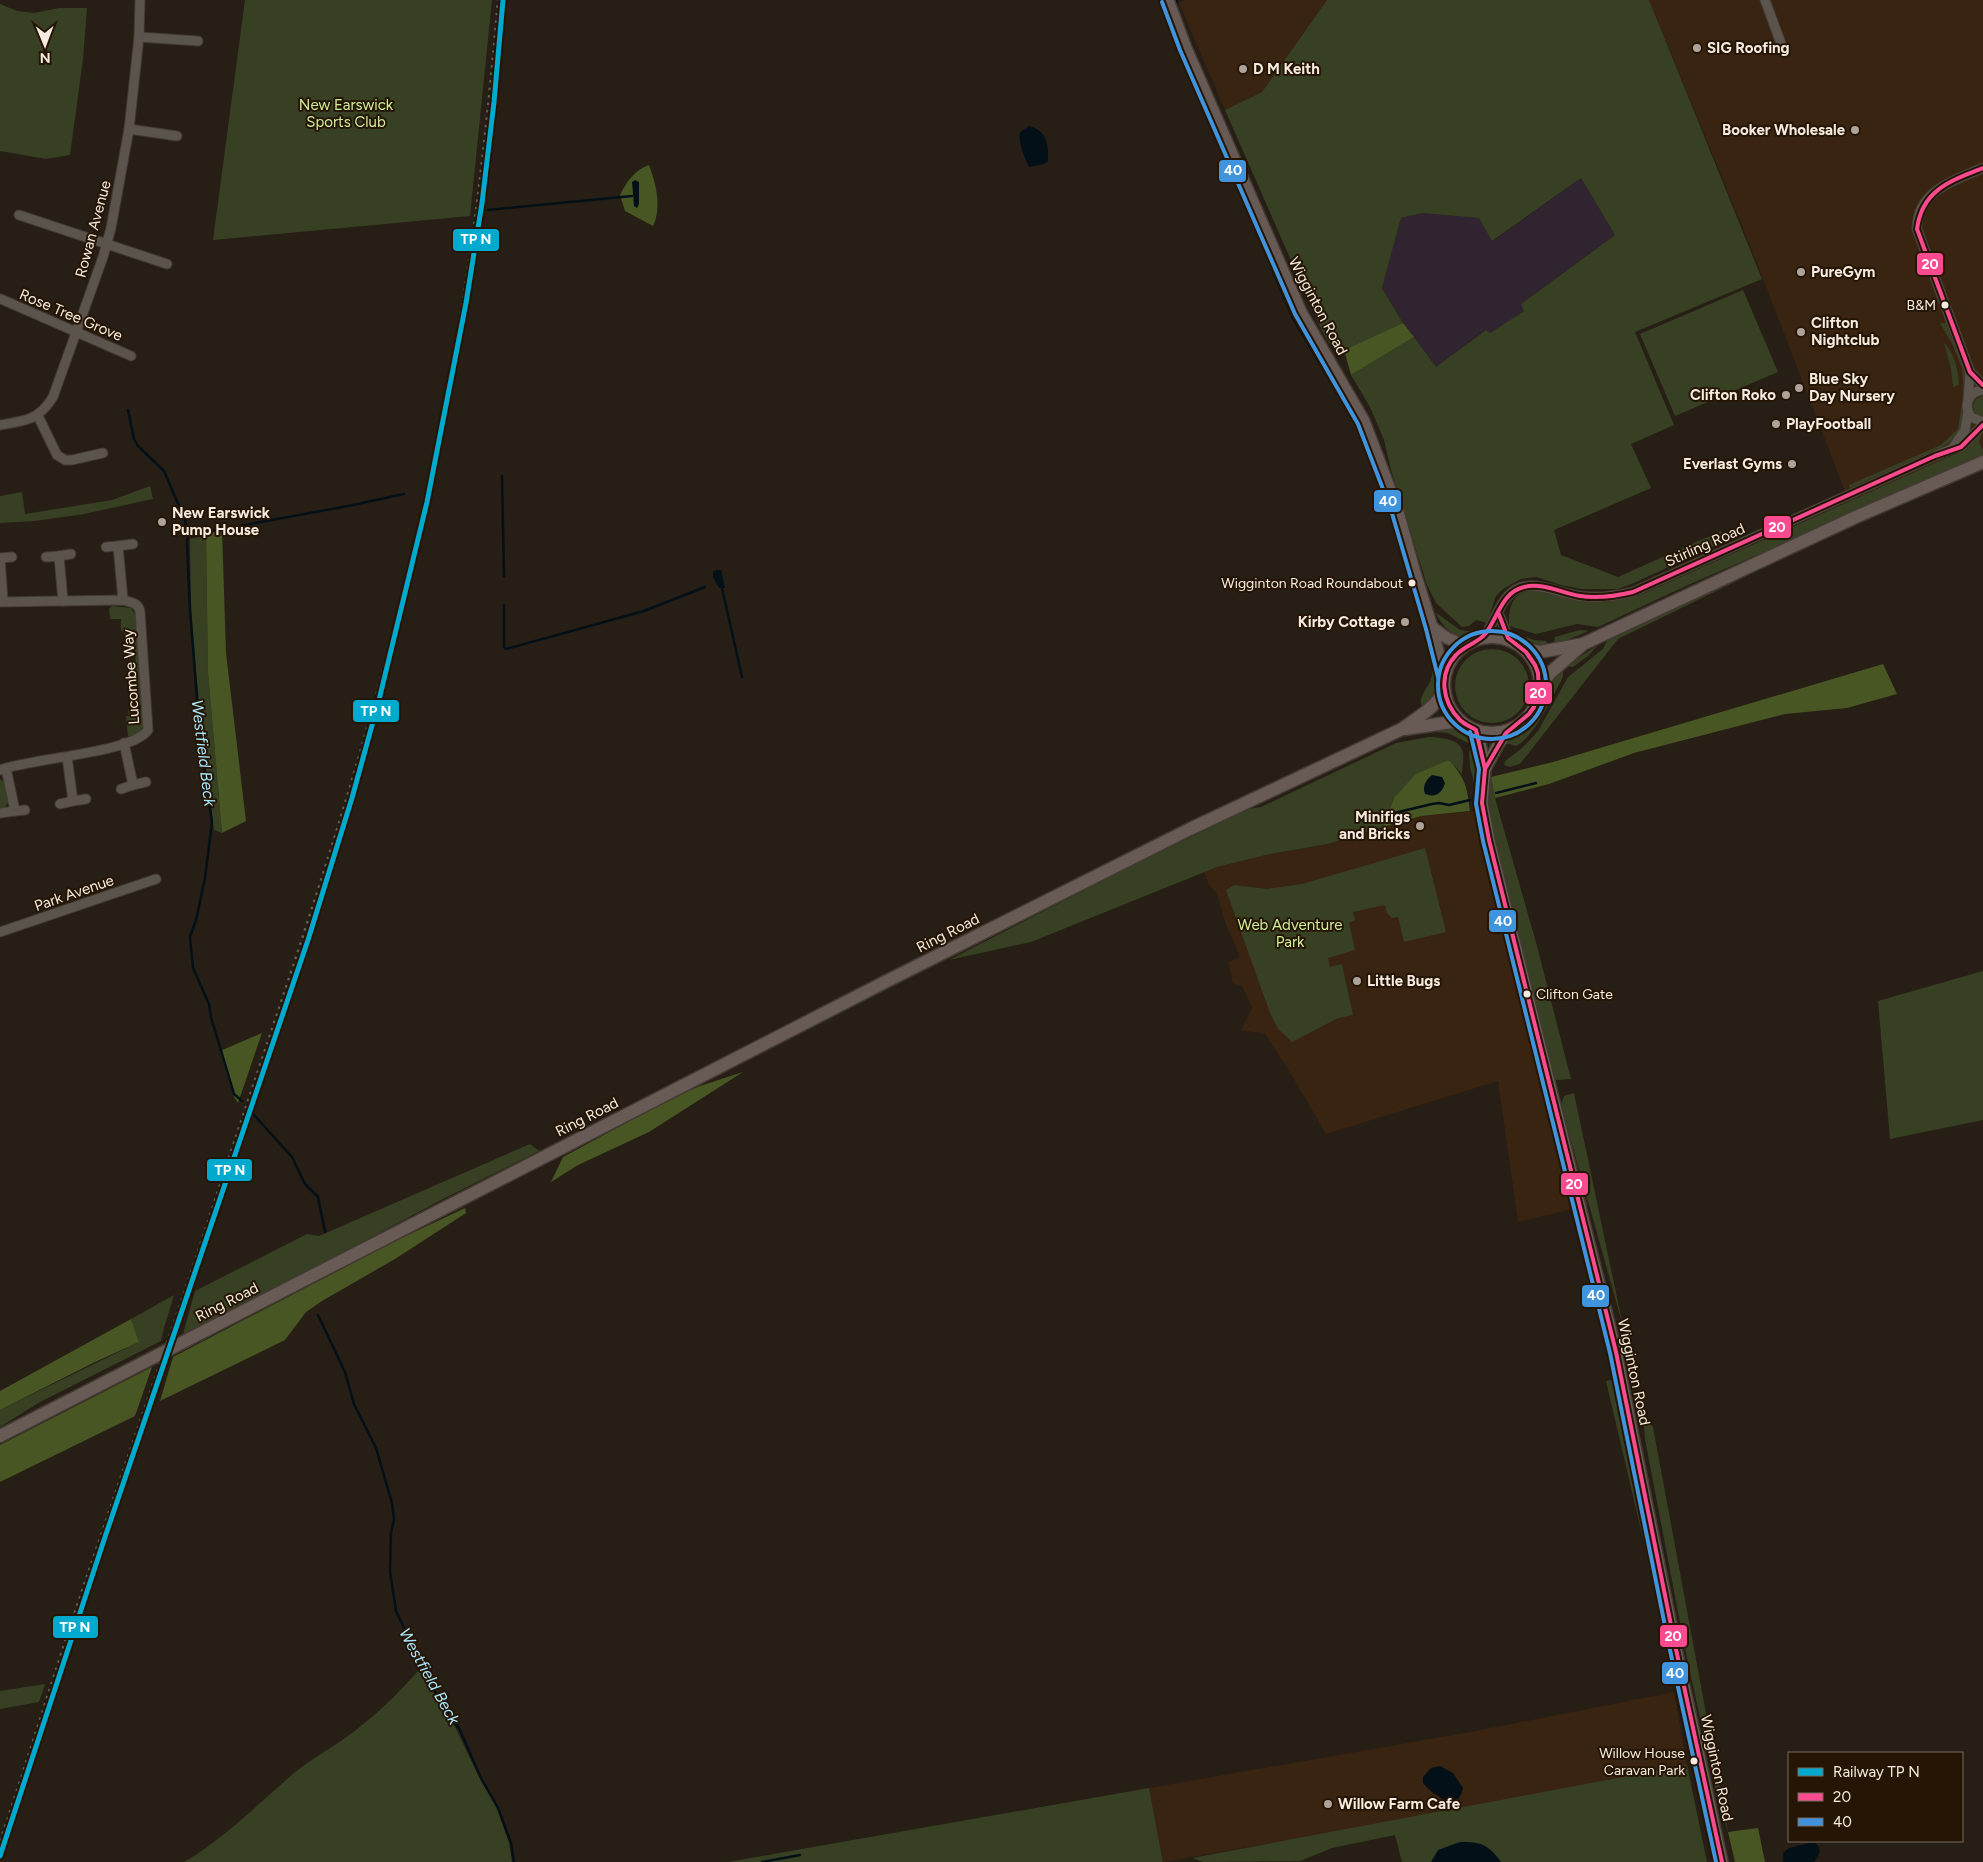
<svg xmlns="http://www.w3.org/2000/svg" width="1983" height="1862" font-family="Figtree,sans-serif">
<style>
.built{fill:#382410}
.industrial{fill:#2f242f}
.green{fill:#374023}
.forest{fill:#475622}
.water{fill:#041017}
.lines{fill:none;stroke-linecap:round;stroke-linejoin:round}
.stream{stroke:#041017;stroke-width:2.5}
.minor-casing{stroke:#423a33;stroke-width:11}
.major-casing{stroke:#423a33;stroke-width:14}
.highway-casing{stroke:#423a33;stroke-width:15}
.minor{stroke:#5b544c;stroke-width:9}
.major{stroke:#675a55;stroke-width:11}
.highway{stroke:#685a54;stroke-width:12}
.rail{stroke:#645e57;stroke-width:2.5;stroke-dasharray:2.5 5;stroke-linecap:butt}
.highway-bridge-casing{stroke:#423a33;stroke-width:15;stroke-linecap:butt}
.highway-bridge{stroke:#685a54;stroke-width:12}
.bus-1-casing{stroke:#251505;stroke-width:8}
.bus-2-casing{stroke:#251505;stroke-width:8}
.bus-1{stroke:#fa4a90;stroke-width:4}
.bus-2{stroke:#4094de;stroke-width:4}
.rail-1-casing{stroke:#251505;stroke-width:9}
.rail-1{stroke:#00a9ce;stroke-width:5}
.poi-dot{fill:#aea39a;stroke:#251505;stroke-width:2}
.bus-dot{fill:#f7ebe1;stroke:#251505;stroke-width:2}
.labels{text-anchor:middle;stroke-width:4;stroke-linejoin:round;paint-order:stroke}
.bus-label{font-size:14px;fill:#f7ebe1;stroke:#251505;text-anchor:end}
.poi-label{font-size:15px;font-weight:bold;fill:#f7ebe1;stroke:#251505;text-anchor:start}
.park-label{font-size:15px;fill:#cfee97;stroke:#251505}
.street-label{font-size:15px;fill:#f7ebe1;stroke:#251505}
.water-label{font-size:16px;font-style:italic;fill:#a9e7fe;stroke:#251505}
.line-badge{stroke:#251505;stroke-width:2}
.badge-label{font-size:14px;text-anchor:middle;font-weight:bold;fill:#fff}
</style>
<rect width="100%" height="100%" fill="#271e15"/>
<!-- built -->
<g class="built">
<path d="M1185,0H1327L1262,92L1225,110L1179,3Z"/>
<path d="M1649,0H1983V451L1851,507L1751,248Z"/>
<path d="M1489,810L1552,1072L1589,1205L1518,1222L1498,1081L1326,1134L1291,1074L1265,1034L1241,1030L1252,1008L1242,986L1233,983L1228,962L1240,957L1225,922L1217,894L1209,885L1204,872L1217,867L1270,854L1328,844L1421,816Z"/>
<path d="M1674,1692L1687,1765L1458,1810L1163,1862L1149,1788L1470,1732Z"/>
</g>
<!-- industrial -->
<path class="industrial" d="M1581,178L1615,235L1522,303L1524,311L1490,333L1485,330L1436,367L1403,323L1382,288L1401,218L1422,213L1479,218L1493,241Z"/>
<!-- green -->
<g class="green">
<path d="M245,0H492L470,216L213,240Z"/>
<path d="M1327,0H1649L1762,279L1635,332L1674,425L1631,444L1651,488L1554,530L1561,555L1618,577L1721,531L1725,539L1723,542L1634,583L1618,589H1581L1561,585L1536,577L1521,579L1503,589L1496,596L1487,623L1476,620L1469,626L1462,627L1436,603L1427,585L1391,470L1384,440L1370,407L1351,375L1414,337L1436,367L1486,330L1490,333L1524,311L1521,304L1615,235L1581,178L1492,241L1479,218L1422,213L1401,218L1382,288L1403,323L1344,350L1329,343L1322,331L1225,110L1262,92Z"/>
<path d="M0,4L17,11L34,13L59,8H87L83,59L70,155L46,159L0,151Z"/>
<path d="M1743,290L1778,372L1675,416L1640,334Z"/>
<path d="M1940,323H1946L1949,328C1954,341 1962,355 1964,369C1967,387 1969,415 1960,432C1956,439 1949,443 1942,447L1850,488L1849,485L1941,445L1958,429L1964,391L1962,368L1952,344Z"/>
<path d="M1944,343C1955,354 1958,370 1959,385L1953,387L1951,369Z"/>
<path d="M1983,396V417L1974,412L1973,405L1976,399Z"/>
<path d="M1983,430L1979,443L1983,450V456L1688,585L1598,627L1577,624L1536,634L1509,626C1508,615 1510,598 1522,593C1537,586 1557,597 1572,599C1594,601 1616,599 1638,596L1964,450Z"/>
<path d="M150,486L153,499L84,514L35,521L0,523V496L22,492L25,514L112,500Z"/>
<path d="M199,537L206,539L208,673L222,833L214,830L202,739L191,610L190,539Z"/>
<path d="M1751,574L1618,639L1520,764L1510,767L1504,765L1505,761L1522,748L1538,731L1568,677L1603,649L1609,637Z"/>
<path d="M112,606L131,608L136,616L137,635L124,636V631H121V619H110L109,609Z"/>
<path d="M1435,612L1460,630L1469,631L1484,628C1462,646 1447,634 1435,612Z"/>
<path d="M1580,630L1589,631L1554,645L1555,637Z"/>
<path d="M1511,632L1534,640L1546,641L1550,646C1532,646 1522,647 1511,632Z"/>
<path d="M134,640H138L142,705L139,706Z"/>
<path d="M1431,645C1439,676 1445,681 1424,708L1421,704C1420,695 1426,690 1430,682C1435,670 1432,657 1431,645Z"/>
<path d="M1598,645L1588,656L1573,667L1566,666Z"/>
<circle cx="1492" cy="686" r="37"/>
<path d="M1563,667V676L1560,683C1550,701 1534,737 1516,746L1505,743L1529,723L1537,712L1547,685Z"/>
<path d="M143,709C144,720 145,739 128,736L126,716H129L128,710Z"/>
<path d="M1444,727L1466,732L1474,743L1470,744L1448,733L1434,732L1432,729Z"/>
<path d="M1429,737C1440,738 1461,738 1463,753C1464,759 1462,768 1462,774L1449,760L1394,798L1383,827L1328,844L1270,854L1217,867L1031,942L949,960L1122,871L1248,809L1261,807L1396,743Z"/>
<path d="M1476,747L1475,787L1470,767L1469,751Z"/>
<path d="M1491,777L1495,798L1537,946L1571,1079L1556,1080L1552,1072L1496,850C1492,831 1482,794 1491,777Z"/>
<path d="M0,779L5,782L9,801L5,807L0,810Z"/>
<path d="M1425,848L1446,932L1404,942L1398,917L1392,918L1387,913L1385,905L1353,912L1355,920L1349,923L1355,950L1328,958L1330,967L1342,964L1353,1015L1338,1018L1292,1042L1278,1029L1270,1013L1226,890L1234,885L1267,889L1302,884Z"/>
<path d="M1983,971V1120L1890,1139L1878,1001Z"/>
<path d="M1574,1093L1623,1326L1561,1105L1564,1096Z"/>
<path d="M530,1144L539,1151L443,1199L219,1318L183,1334L195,1291L307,1234L319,1236Z"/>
<path d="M174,1295L164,1328L161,1341L40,1402L0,1427V1410L139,1342L131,1319Z"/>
<path d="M1615,1379L1664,1637L1645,1547L1606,1381Z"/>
<path d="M1643,1414L1653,1427L1728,1832L1718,1800L1685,1649L1645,1439Z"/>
<path d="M418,1671L423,1675L456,1729L480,1779L497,1808L509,1843L512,1862H184C223,1840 260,1802 294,1773C310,1760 328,1750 345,1738C372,1719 396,1696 418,1671Z"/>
<path d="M45,1684L39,1702L0,1709V1691Z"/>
<path d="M1687,1765L1707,1862H1402L1395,1835L1332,1848L1300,1861L1203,1862L1192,1858Z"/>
<path d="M1149,1788L1163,1862H728L751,1858Z"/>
</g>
<!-- forest -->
<g class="forest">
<path d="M649,165C656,184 662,207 653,226L625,211L620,195C626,182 636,169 649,165Z"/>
<path d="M1403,323L1414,337L1351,375L1344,350Z"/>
<path d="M222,530L226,653L246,821L222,833L208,673L206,539L207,533Z"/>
<path d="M1883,664L1897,694L1847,708L1785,714L1634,753L1549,784L1495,798L1491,777L1553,762Z"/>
<path d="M1449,760C1466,779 1467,787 1470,811L1421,816L1383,827L1394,798L1416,774Z"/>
<path d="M262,1033L238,1103L234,1097L220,1051Z"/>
<path d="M743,1072L649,1132L578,1165L551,1182L563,1157L674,1097L700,1086Z"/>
<path d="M465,1208L466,1213L395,1259L322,1301L306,1312L285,1340L160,1401L173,1357L393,1242Z"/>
<path d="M131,1319L139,1342L95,1362L0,1410V1391Z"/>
<path d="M152,1367L135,1416L0,1482V1445Z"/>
<path d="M1758,1828L1765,1862H1735L1728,1832Z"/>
</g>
<!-- water -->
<g class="water">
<path d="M1029,126C1046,130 1049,144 1048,161L1044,164L1029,167C1024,156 1018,143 1020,132Z"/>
<path d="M635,180L639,182V204L637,208L634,206L632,182Z"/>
<path d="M716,570H721L725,588H719L713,577V572Z"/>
<path d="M1432,775L1442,777L1445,783C1442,793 1436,798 1425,794C1422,786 1426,780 1432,775Z"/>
<path d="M1440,1766L1453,1773L1463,1788C1458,1814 1432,1794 1423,1783V1777L1431,1768Z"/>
<path d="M1460,1842C1481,1842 1488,1844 1501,1862H1431L1438,1850Z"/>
<path d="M1809,1843H1815C1823,1848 1819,1856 1814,1862H1783V1853L1789,1848Z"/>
</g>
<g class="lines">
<!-- stream -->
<g class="stream">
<path d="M1177,0V2"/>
<path d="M488,210L632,196"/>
<path d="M1273,271L1293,318L1339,396"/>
<path d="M128,410L134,439L138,446L164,471L185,520L188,534L187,543L190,609L200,738L212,822L205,878L196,920L190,937L193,968L209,1004L211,1017L234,1094L242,1101"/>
<path d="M502,476L504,576"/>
<path d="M196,534L348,506L404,494"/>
<path d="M722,588L742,677"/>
<path d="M504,605V647L506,649L644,611L705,587"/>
<path d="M1496,793L1536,783"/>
<path d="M1390,814L1432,804L1439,803L1449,805L1470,800"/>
<path d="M254,1115L292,1157L305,1184L318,1197L325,1232"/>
<path d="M318,1315L345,1372L354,1404L376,1448L392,1503L394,1519L391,1533L390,1571L396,1611L408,1636L413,1652L447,1713L459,1728L481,1778L498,1808L511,1843L514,1862"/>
<path d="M762,1862L800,1855"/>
</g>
<!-- minor casing -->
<g class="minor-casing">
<g id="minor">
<path d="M1765,0L1783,49"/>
<path d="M139,37L198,41"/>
<path d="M129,129L177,136"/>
<path d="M1983,168C1954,180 1917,191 1917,229L1970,372L1983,385"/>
<path d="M19,215L167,264"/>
<path d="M1,299L131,356"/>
<path d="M1983,390C1968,392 1963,405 1971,417L1983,422"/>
<path d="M1968,399L1970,372"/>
<path d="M38,416L57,455L65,460H72L103,453"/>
<path d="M0,425C25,421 39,420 53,397L103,257L111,228L129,129L139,37L140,0"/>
<path d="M1952,449L1965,430L1968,412"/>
<path d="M106,547L118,546"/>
<path d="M59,556L71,554"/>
<path d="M46,557L59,556L63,601"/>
<path d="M0,558L3,601"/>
<path d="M0,558L12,557"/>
<path d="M123,600L118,546L133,544"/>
<path d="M0,602L123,600C131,602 139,603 140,612L148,730C133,753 31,758 0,770"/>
<path d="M1498,612L1509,640"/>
<path d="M1483,637C1494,625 1497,607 1509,595C1529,575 1556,593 1579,596C1597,599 1615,596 1633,592L1935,456L1952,449L1961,447L1983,425"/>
<path d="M133,785L146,782"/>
<path d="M121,789L133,785L124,743"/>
<path d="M73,801L86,799"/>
<path d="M60,804L73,801L67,757"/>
<path d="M15,811L25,810"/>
<path d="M0,813L15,811L6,768"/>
<path d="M0,932L156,879"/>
</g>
</g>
<!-- major casing -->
<g class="major-casing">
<g id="major">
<path d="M1168,0L1186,48L1301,312L1364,421L1397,508L1415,573L1432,627L1444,676"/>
<path d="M1432,627L1447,638L1464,645"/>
<path d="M1476,730L1480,743L1485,769L1482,803L1489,840L1616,1352L1674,1640L1722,1862"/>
<path d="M1485,769L1499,743L1510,729"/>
</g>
</g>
<!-- highway casing -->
<g class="highway-casing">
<g id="highway">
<circle cx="1492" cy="685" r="48"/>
<path d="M1524,649L1540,652L1583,644"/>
<path d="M1540,686L1550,673L1583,644L1858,516L1983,462"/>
<path d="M1405,729L1452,722L1462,723"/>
<path d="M193,1337L885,982L1190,829L1402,729C1418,717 1435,708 1444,691"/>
<path d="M0,1436L127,1371"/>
</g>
</g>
<!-- minor -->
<use href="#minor" class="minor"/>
<!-- major -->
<use href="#major" class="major"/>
<!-- highway -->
<use href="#highway" class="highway"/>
<!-- rail -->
<path class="rail" d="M0,1841C29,1756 55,1670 84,1585C128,1455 174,1325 217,1194C275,1017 338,842 385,662C424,514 456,363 476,210C485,140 492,70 498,0"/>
<!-- highway-bridge casing -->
<g class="highway-bridge-casing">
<path id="highway-bridge" d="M127,1371L193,1337"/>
</g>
<!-- highway-bridge -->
<use href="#highway-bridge" class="highway-bridge"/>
<!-- bus-1 casing -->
<g class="bus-1-casing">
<g id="bus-1">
<path d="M1983,168C1950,181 1922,190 1917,229L1970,372L1983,385"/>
<path d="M1485,769L1506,733L1529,714L1534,707L1539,691L1538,673L1535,665L1526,652L1508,638L1498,612"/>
<path d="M1722,1862L1674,1640L1616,1352L1489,840L1482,803L1485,769L1476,730C1471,727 1464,724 1460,720C1442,702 1438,674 1456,655C1465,645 1480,642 1486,633C1498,617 1502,592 1524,587C1542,582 1562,593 1580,596C1598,599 1616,596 1633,592L1935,456L1961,447L1983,425"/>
</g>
</g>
<!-- bus-2 casing -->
<g class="bus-2-casing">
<g id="bus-2">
<path d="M1162,2L1180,50L1295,314L1358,424L1391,510L1426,629L1438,677"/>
<circle cx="1492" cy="685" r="54"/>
<path d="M1470,732L1479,769L1476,804L1483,841L1610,1353L1668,1641L1716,1862"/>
</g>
</g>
<!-- bus-1 -->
<use href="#bus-1" class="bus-1"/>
<!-- bus-2 -->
<use href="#bus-2" class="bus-2"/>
<!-- rail-1 casing -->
<g class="rail-1-casing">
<path id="rail-1" d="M0,1856L105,1537L308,940L352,798L379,700L427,502L466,303L482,203L494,102L503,0"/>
</g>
<!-- rail-1 -->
<use href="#rail-1" class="rail-1"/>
</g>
<!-- markers -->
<g class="poi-dot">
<circle cx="1697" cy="48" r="5"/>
<circle cx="1243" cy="69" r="5"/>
<circle cx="1855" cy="130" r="5"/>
<circle cx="1801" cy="272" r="5"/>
<circle cx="1801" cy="332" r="5"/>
<circle cx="1799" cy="388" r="5"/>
<circle cx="1786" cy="395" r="5"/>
<circle cx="1776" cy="424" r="5"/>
<circle cx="1792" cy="464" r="5"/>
<circle cx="162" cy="522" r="5"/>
<circle cx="1405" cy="622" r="5"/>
<circle cx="1420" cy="826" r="5"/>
<circle cx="1357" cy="981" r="5"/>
<circle cx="1328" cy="1804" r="5"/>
</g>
<g class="bus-dot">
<circle cx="1945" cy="305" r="4.5"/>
<circle cx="1412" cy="583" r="4.5"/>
<circle cx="1527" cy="994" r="4.5"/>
<circle cx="1694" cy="1761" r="4.5"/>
</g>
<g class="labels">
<!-- bus labels -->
<g class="bus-label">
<text x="1936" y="310">B&amp;M</text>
<text x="1403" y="588">Wigginton Road Roundabout</text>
<text x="1536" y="999" text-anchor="start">Clifton Gate</text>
<text x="1685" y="1758">Willow House<tspan x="1685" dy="17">Caravan Park</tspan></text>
</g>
<!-- poi labels -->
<g class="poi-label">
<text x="1707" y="53">SIG Roofing</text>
<text x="1253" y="74">D M Keith</text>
<text x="1845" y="135" text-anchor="end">Booker Wholesale</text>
<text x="1811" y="277">PureGym</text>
<text x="1811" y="328">Clifton<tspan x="1811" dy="17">Nightclub</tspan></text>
<text x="1809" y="384">Blue Sky<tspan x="1809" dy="17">Day Nursery</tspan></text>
<text x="1776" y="400" text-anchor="end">Clifton Roko</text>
<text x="1786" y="429">PlayFootball</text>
<text x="1782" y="469" text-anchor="end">Everlast Gyms</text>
<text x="172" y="518">New Earswick<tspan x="172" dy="17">Pump House</tspan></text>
<text x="1395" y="627" text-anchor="end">Kirby Cottage</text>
<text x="1410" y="822" text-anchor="end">Minifigs<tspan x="1410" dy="17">and Bricks</tspan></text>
<text x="1367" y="986">Little Bugs</text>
<text x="1338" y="1809">Willow Farm Cafe</text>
</g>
<!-- park labels -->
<g class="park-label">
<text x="346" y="110">New Earswick<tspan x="346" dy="17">Sports Club</tspan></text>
<text x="1290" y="930">Web Adventure<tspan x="1290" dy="17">Park</tspan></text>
</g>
<!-- street labels -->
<g class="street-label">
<text transform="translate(93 229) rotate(-75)" y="5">Rowan Avenue</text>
<text transform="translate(1318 306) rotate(62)" y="5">Wigginton Road</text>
<text transform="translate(71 315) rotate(23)" y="5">Rose Tree Grove</text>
<text transform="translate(1705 545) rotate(-24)" y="5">Stirling Road</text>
<text transform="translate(131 677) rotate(-94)" y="5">Lucombe Way</text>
<text transform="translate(74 893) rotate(-19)" y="5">Park Avenue</text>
<text transform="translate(948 933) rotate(-27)" y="5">Ring Road</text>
<text transform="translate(587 1117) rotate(-27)" y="5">Ring Road</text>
<text transform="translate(227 1302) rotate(-27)" y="5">Ring Road</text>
<text transform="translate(1634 1372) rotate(78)" y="5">Wigginton Road</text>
<text transform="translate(1717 1768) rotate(78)" y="5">Wigginton Road</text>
</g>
<!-- water labels -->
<g class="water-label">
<text transform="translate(204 753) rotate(83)" y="6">Westfield Beck</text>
<text transform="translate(430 1676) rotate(61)" y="6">Westfield Beck</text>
</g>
</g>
<g class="line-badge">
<rect x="1218" y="159" width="29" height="24" rx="5" fill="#4094de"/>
<rect x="452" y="228" width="48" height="24" rx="5" fill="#00a9ce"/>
<rect x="1916" y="252" width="28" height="24" rx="5" fill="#fa4a90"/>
<rect x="1373" y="489" width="29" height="24" rx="5" fill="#4094de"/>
<rect x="1763" y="515" width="29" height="24" rx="5" fill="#fa4a90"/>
<rect x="1524" y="681" width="29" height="24" rx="5" fill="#fa4a90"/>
<rect x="352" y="699" width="48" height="24" rx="5" fill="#00a9ce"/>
<rect x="1488" y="909" width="29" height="24" rx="5" fill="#4094de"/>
<rect x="206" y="1158" width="47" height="24" rx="5" fill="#00a9ce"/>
<rect x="1560" y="1172" width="29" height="24" rx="5" fill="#fa4a90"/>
<rect x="1581" y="1284" width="29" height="24" rx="5" fill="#4094de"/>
<rect x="52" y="1615" width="47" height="24" rx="5" fill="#00a9ce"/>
<rect x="1659" y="1624" width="29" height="24" rx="5" fill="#fa4a90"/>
<rect x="1661" y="1661" width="28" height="24" rx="5" fill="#4094de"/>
</g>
<g class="badge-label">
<text x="1233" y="175">40</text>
<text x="476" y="244">TP N</text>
<text x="1930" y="269">20</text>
<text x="1388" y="506">40</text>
<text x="1777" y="532">20</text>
<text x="1538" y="698">20</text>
<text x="376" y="716">TP N</text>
<text x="1503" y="926">40</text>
<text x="230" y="1175">TP N</text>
<text x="1574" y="1189">20</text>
<text x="1596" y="1300">40</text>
<text x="75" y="1632">TP N</text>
<text x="1673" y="1641">20</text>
<text x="1675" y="1678">40</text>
</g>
<!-- legend -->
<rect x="1788" y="1752" width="175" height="90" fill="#251505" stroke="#796b5d"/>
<rect x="1798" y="1768" width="25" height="8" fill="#00a9ce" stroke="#796b5d"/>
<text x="1833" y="1777" font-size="15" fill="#f7ebe1">Railway TP N</text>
<rect x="1798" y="1793" width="25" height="8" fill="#fa4a90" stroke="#796b5d"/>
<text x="1833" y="1802" font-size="15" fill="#f7ebe1">20</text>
<rect x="1798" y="1818" width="25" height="8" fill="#4094de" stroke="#796b5d"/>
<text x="1833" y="1827" font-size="15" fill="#f7ebe1">40</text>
<!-- north arrow -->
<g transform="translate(45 45) rotate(179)" stroke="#251505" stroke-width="4" paint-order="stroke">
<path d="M0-4L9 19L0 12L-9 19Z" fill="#f7ebe1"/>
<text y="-8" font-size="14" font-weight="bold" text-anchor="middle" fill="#f7ebe1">N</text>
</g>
</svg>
